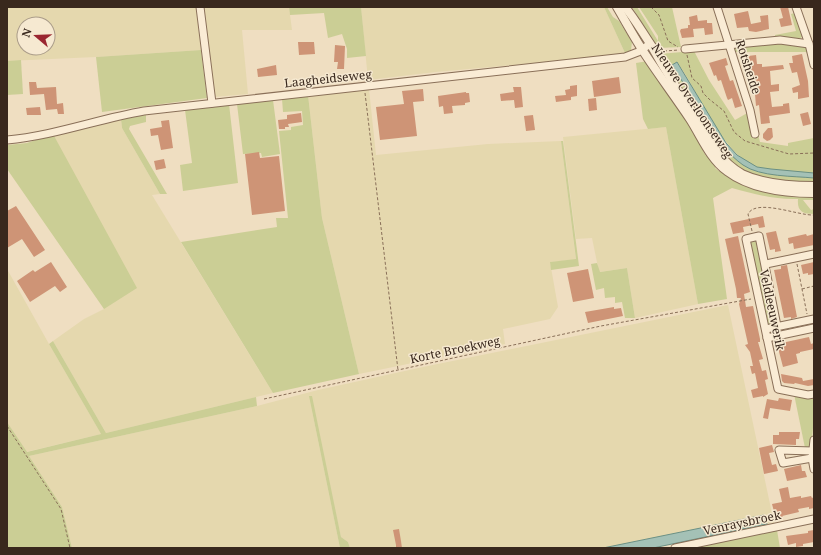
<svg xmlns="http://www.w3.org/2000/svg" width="821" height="555" font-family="'Noto Serif',serif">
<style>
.farmland{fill:#e5d8ae;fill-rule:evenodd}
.green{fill:#cbce95}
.water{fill:#a4c1b6;stroke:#6b9084}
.building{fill:#ce9476}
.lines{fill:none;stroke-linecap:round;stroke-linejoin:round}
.minor-casing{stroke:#896f58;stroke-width:9}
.tertiary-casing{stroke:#896f58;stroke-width:10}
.path{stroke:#896f58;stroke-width:1;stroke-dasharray:3 2;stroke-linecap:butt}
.minor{stroke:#faecd5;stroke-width:7}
.tertiary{stroke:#faecd5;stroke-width:8}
.labels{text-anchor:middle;stroke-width:3;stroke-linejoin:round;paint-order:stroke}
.street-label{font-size:12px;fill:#39281d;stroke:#f6e9d1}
</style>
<rect width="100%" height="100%" fill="#efdec1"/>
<!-- farmland -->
<g class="farmland">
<path d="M7,7H196L201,50L96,57L7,61ZM24,24H48V48H24Z"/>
<path d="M204,7H289L292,30H242L248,94L214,97Z"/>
<path d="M361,7H604L625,53L623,55L436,72L368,80Z"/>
<path d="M369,89L376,155L488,144L561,141L576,260L550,262L558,307L550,319L503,329L505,344L359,374L322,218L308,95Z"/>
<path d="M121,119L122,128L160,194L152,195L273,393L106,433L53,341L84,319L104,309L53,134Z"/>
<path d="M666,127L698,304L635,318L627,268L599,272L592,238L576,239L563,137Z"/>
<path d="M7,269L49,344L101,434L26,452L7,422Z"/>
<path d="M728,305L774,523L767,524L764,515L603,548H350L348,542L341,537L309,396L340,548H72L62,507L29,456L257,406L318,390L423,367Z"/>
</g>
<!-- green -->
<g class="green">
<path d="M289,7H361L366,56L347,58V49L342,34L328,38L324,13L290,15Z"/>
<path d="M604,7H607L613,17L619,21L632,42L631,50L625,53Z"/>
<path d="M632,7H637L658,41V36L639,7H672L681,47L658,48Z"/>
<path d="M795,13L803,33L802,37L799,39L775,38V35L796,31L791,14Z"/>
<path d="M778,42L806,47L809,55L806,52H733L735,47Z"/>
<path d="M201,50L207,98L102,112L96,57Z"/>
<path d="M694,51L709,80L735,120L749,112L758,134L760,142L788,146V143L814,138V173C795,172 774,172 757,167C722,155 698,90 677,62L672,65L724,148L733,157L756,171L814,178V185L761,179L743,173L721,154L659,54Z"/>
<path d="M21,60L23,94L7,95V61Z"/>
<path d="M648,61L706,149L703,151L706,156L709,155L717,165L715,168L719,171L722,169L814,194V200H803L811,210L814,209V214C802,214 797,211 798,199C776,200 754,194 732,188L713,198L727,299L698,304L666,127L648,129L643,119L636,63Z"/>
<path d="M308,95L322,218L359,374L273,393L181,242L277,227L276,218H288L279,131L291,130V127L303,125L302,111L283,112L282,99Z"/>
<path d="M273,100L280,154L262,157L261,153L243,154L237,104Z"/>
<path d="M229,104L238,183L183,191L180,165L192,163L185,110Z"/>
<path d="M146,115V122L130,126L129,129L167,194H160L122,128L121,119Z"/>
<path d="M53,134L137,288L104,309L7,169V145L27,143Z"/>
<path d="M561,141H563L579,266L551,270L550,262L576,259Z"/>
<path d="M756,240L758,242L774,323L770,324H768L750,244L752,241Z"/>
<path d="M597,263L600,272L627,268L635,318H625L622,302L615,303V297L605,298L604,288L596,290L591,264Z"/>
<path d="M53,341L106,433L256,397L257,406L29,456L62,507L72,548H7V422L27,452L101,434L49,344Z"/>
<path d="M794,394L814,399V417L811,449L805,448Z"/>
<path d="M309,396H312L341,537L348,542L350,548H340Z"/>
<path d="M777,530L780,548H693Z"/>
</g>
<!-- water -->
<g class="water">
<path d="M677,62L726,143L737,155L757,167L771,169L814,173V178C794,176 760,177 743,165C736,160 730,154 724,148L672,65Z"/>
<path d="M764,515L767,524L653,548H603Z"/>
</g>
<!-- building -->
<g class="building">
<path d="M780,7H788L792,25L781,27L779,19L783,18Z"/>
<path d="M748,11L751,24L761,22L760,16L768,15L769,29L756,32L749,31L748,27L737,28L734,14Z"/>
<path d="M697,15L698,21L707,20V23H712L713,34L705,35L704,28L693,29L694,37L682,38L680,31L681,29L688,28V25H690L689,17Z"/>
<path d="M298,42H314L315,54L299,55Z"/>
<path d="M335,45L345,46L344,69H337L338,62H334Z"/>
<path d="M802,54L808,81L809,97L798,99V92L793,93L792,88L800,85L797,72L792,73L789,63H793L792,56Z"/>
<path d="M756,55L757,64H762V67L783,65L784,69L770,71L771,85L779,84V91L770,92L772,107L783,106V104L789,103L790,113L769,116L770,123L761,124L759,105L756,106L753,71L751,72V66H749L748,56Z"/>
<path d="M726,58L728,65L725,66L730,81L733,80L742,106L735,108L732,98L728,100L727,98L721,80L718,81L716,75L714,76L709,63Z"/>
<path d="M276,65L277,75L258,77L257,69Z"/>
<path d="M619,77L621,93L594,97L592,81Z"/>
<path d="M29,82H36L37,88L56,87L57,104L63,103L64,114H58L57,109L46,110L44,94L30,95Z"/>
<path d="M577,85V96L571,97V100L556,102L555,96L566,95L565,90L570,89V86Z"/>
<path d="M513,87H521L523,107L515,108L514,100L501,101L500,94L514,92Z"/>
<path d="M423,89L424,101L413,102L417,136L380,140L376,107L404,104L402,91Z"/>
<path d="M466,92V93H469L470,102L465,103V105L452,106L453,113L444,114L443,106L439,107L438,96Z"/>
<path d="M596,98L597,110L589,111L588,99Z"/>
<path d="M40,107L41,115H27L26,108Z"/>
<path d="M808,112L811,124L803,126L800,114Z"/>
<path d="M301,113L302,122L288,124L289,127H285V129H279L278,120L287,119V115Z"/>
<path d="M533,115L535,130L526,131L524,116Z"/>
<path d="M169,120L173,148L161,150L158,135L151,136L150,129L162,127L161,121Z"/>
<path d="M768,128H772L773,137L770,140L767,141L763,138V134Z"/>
<path d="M259,152L260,158L279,156L285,211L252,215L245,154Z"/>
<path d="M164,159L166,168L156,170L154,161Z"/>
<path d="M16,206L45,250L34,257L22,239L7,248V211Z"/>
<path d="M763,216L765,227L759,228L758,224L743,227L744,232L733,234L730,223Z"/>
<path d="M776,231L781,251L775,252V249L770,250L766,233Z"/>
<path d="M806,234L807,236L814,234V245L794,249L793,243L789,244L788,238Z"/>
<path d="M738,236L750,292L744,294L746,307L753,306L760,339V342H758L763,359L759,360L762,371L766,370L768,379L765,380L768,394L763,397V396L753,398L751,390L758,388L755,373L752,374L750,366H753L750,352L745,345L748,344L739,304L741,298H737L736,289L725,239Z"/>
<path d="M51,262L67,287L60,292L55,286L30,302L17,281L33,270L35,272Z"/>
<path d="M814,262V274L808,275V273L803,274L801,265Z"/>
<path d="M787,265L797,317L791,319V317L784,318L774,270L781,269V266Z"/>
<path d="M588,269L594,298L573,302L567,273Z"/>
<path d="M614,307V309L621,308L623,316L588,323L585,312Z"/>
<path d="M809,337L811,344L814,343V349L800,352V353L796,354L798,363L783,367L777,344Z"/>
<path d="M781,374L802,378L803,381L814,379V385L808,386L795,383L794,384L784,383L782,381Z"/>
<path d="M779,398L792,400L790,411L770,408L768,419L763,418L767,399L778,401Z"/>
<path d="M779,432H800L799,439H796V445L773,444V435H779Z"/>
<path d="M772,445L774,452L769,453L772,465L776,464L778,471L764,474L759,448Z"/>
<path d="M801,465L802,471H805L807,477L787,481L784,469Z"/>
<path d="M788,487L790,498L801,496V498L811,496L812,498L814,497V508L809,509V507L798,509L799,512L782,516L783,517L776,519L772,504L782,502L779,489Z"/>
<path d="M399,529L401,541L402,548H396V545L393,530Z"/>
<path d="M814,530V542L803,544V546L796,547V543L788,545L786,536L808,533V531Z"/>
</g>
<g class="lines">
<!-- minor casing -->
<g class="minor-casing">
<g id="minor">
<path d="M200,7L212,103"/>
<path d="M717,7L750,110L755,134"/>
<path d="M796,7L809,44L814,65"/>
<path d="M685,49L780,40L809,44"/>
<path d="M7,140C53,136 98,119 144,111L625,57L638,52L650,44"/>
<path d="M766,264L814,254"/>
<path d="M777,326L759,236L746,239L778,389L808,395L814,394"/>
<path d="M766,329L814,319"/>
<path d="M767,338L814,328"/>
<path d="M814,440L812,458L814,469"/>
<path d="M812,458L783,463L779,450L813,451"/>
<path d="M675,548L814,519"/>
</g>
</g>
<!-- tertiary casing -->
<g class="tertiary-casing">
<g id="tertiary">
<path d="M617,7C627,24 636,41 647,57C661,78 676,98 690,119C701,136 710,159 727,171C751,189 784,193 814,193"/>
<path d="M625,7C635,19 642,32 651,45C665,70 680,94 696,118C708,139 720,162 742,174C763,184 791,186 814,186"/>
</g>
</g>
<!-- path -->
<g class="path">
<path d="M651,7L659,15L668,41L678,47"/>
<path d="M664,51L679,50"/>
<path d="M687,55L692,78L701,86L703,93L709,99L724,111L734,132L745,141L789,154L814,153"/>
<path d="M365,93L398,370"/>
<path d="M752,231L748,214C756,198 799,216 814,215"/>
<path d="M797,264L807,314"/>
<path d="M802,289L814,286"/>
<path d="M264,399L601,326L751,299"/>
<path d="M7,426L61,509L70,548"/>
</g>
<!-- minor -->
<use href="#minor" class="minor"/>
<!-- tertiary -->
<use href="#tertiary" class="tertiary"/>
</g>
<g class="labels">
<!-- street labels -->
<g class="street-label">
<text transform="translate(748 67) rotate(72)" y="4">Rotsheide</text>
<text transform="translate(328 79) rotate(-6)" y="4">Laagheidseweg</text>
<text transform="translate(692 101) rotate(56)" y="4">Nieuwe Overloonseweg</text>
<text transform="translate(772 310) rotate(78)" y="4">Veldleeuwerik</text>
<text transform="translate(455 350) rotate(-12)" y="4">Korte Broekweg</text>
<text transform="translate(742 523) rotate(-12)" y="4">Venraysbroek</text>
</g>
</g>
<!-- border -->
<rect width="821" height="555" fill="none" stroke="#39281d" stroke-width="16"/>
<!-- north arrow -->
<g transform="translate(36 36) rotate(289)"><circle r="19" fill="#f6e9d1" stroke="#aa9c89"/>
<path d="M0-3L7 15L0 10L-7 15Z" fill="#9a2630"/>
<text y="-6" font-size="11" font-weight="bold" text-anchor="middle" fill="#39281d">N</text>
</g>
</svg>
